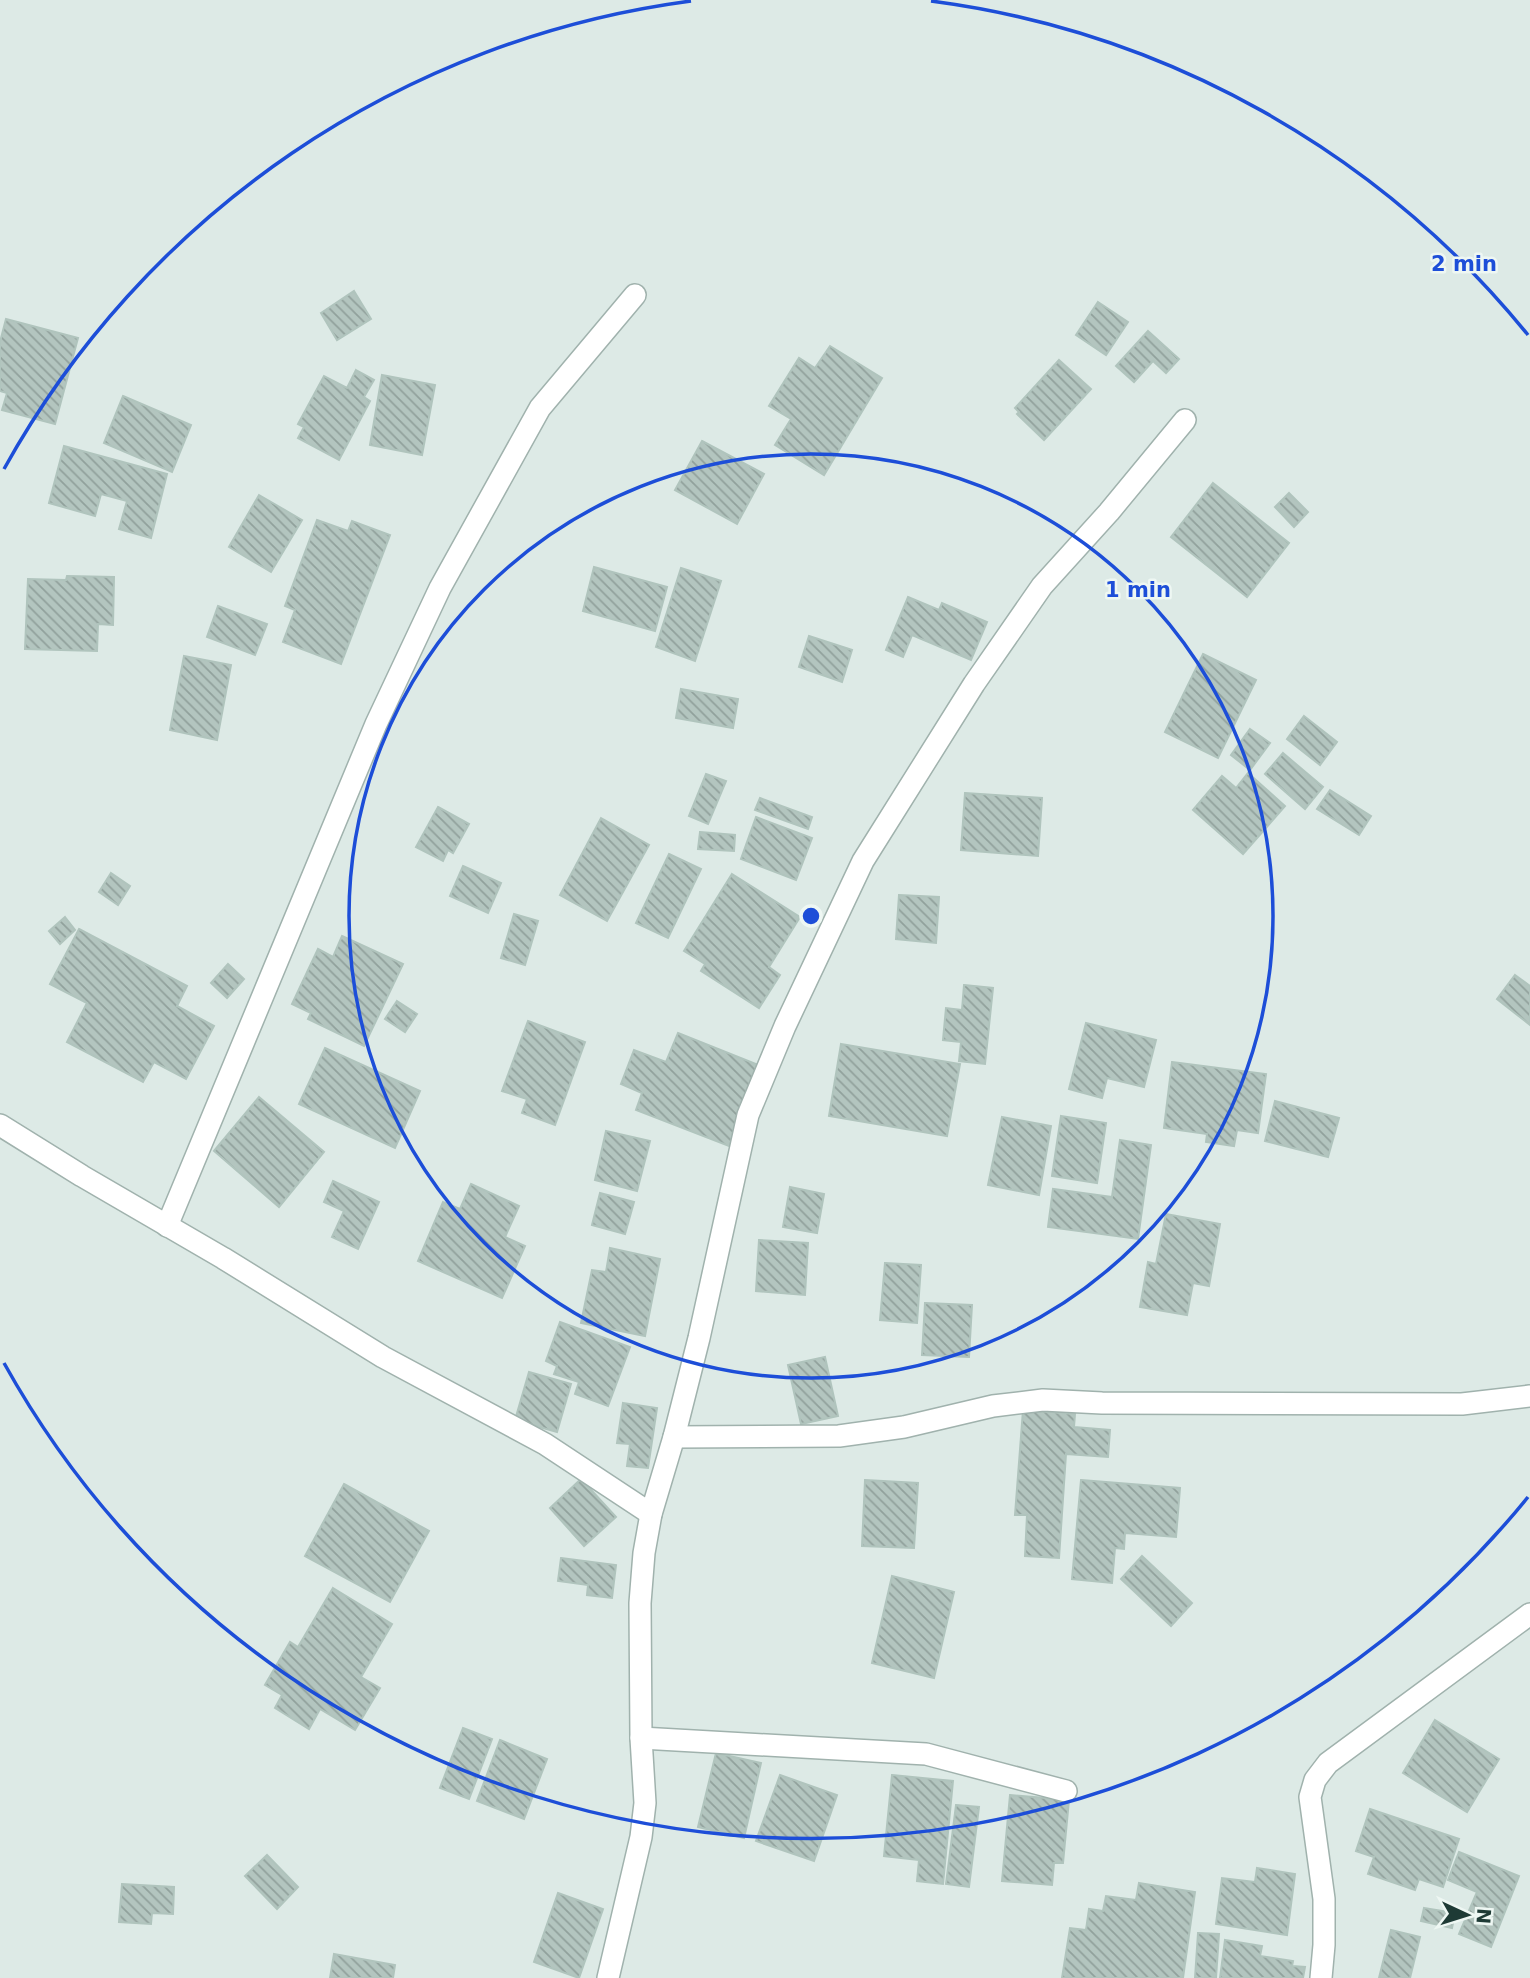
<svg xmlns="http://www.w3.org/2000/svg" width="1530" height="1978" font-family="'DejaVu Sans',sans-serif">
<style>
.building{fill:url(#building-back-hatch);stroke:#b0c4bd;stroke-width:2}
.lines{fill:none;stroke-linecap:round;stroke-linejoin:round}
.street-casing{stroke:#a0b2ad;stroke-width:24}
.street{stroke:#fff;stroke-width:21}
.ring{fill:none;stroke:#1d4ed8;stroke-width:3.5}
.centre{fill:#1d4ed8;stroke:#eef7f3;stroke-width:3.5}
.ring-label{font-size:21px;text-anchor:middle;font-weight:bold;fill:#1d4ed8;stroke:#eef7f3;stroke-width:5;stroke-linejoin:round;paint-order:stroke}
</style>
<defs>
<pattern id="building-back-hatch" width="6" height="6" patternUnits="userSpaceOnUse" patternTransform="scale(1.75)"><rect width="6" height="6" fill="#b3c5bf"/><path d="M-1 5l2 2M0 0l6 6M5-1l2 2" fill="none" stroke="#91a19c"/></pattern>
</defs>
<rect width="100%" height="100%" fill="#ddeae6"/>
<!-- building -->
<g class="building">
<path d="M354,291L371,319L337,340L321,313Z"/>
<path d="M1098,302L1128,322L1106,355L1076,335Z"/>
<path d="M6,319L78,338L55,424L2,410L7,393L0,391V342Z"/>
<path d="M1148,331L1179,359L1166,373L1153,361L1134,382L1116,366Z"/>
<path d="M830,346L882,378L824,475L775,445L791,419L769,406L799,358L815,368Z"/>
<path d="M1059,360L1091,389L1044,440L1017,414L1019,412L1015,408Z"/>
<path d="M356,370L374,380L364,397L370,401L339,460L298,438L304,427L298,424L324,376L347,388Z"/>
<path d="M382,375L435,385L422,455L370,445Z"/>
<path d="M123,396L191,425L172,472L104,443Z"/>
<path d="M702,441L764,474L737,524L675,490Z"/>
<path d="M64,446L167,474L151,538L119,529L127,501L101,494L95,516L49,503Z"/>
<path d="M1213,483L1289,543L1247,597L1171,537Z"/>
<path d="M1289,493L1308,512L1294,527L1275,507Z"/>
<path d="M259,495L302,520L271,572L229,547Z"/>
<path d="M317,520L348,531L352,521L390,535L341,664L283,642L295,610L285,606Z"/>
<path d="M594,567L667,587L655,631L583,611Z"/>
<path d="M681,568L721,581L695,661L656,647Z"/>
<path d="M67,576L114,577L113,625L98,624L97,651L25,649L28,579L66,580Z"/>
<path d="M908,597L939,610L942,603L987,622L971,660L912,635L903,657L886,650Z"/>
<path d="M218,606L267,624L255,655L207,637Z"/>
<path d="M809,636L852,650L842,682L799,667Z"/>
<path d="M1203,654L1256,680L1218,758L1165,732Z"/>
<path d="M184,656L231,665L217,740L170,730Z"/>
<path d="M681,689L738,699L733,728L676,718Z"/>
<path d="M1304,716L1337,742L1320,765L1287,739Z"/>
<path d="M1250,729L1270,743L1250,770L1231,755Z"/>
<path d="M1283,753L1323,787L1305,809L1265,774Z"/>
<path d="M1248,773L1285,806L1243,854L1193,810L1222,776L1236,788Z"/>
<path d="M706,774L726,781L708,824L689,816Z"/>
<path d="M1330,790L1371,816L1359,835L1317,809Z"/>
<path d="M965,793L1042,798L1038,856L961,850Z"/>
<path d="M760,798L812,817L808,829L755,810Z"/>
<path d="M438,807L469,824L453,853L448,850L443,861L416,847Z"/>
<path d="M756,817L812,838L796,880L741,859Z"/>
<path d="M601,818L649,845L607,921L560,895Z"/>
<path d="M700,832L735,835L734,851L698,849Z"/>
<path d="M669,854L701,869L668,938L636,923Z"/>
<path d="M463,866L501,883L488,913L450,896Z"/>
<path d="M111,873L130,886L118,905L99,892Z"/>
<path d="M732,874L800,917L769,967L780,975L759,1008L701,971L705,964L684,951Z"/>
<path d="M899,895L939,897L936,943L896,939Z"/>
<path d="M514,914L538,921L525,965L501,958Z"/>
<path d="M65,917L75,930L60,944L49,931Z"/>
<path d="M79,929L187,986L177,1006L214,1026L186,1079L154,1062L143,1082L67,1042L87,1003L50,984Z"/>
<path d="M342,936L403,964L364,1046L308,1019L311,1013L292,1004L318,949L333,957Z"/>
<path d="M228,964L244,979L227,998L211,983Z"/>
<path d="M1515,975L1530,986V1025L1497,999Z"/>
<path d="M964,985L993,988L985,1064L959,1061L961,1042L943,1040L946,1008L962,1010Z"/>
<path d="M397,1001L417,1014L405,1032L385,1019Z"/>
<path d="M528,1021L585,1042L555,1125L522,1113L527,1099L502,1091Z"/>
<path d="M1086,1023L1156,1040L1144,1087L1107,1078L1102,1098L1069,1089Z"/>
<path d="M678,1033L761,1066L729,1146L636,1110L642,1093L621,1084L634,1050L666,1062Z"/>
<path d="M841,1044L960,1064L947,1136L829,1116Z"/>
<path d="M325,1048L420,1091L395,1148L299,1104Z"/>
<path d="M1172,1062L1266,1074L1258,1133L1237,1130L1234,1146L1206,1142L1207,1134L1164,1128Z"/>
<path d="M259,1097L324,1152L279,1207L214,1151Z"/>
<path d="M1275,1101L1339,1118L1328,1157L1265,1141Z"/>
<path d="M1061,1116L1106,1123L1097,1183L1052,1176Z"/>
<path d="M1002,1117L1051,1126L1039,1195L988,1185Z"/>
<path d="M606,1131L650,1141L637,1191L595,1180Z"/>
<path d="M1120,1140L1151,1145L1138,1239L1048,1227L1053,1189L1112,1197Z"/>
<path d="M333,1181L379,1202L358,1249L332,1237L344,1211L324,1202Z"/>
<path d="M471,1184L519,1206L505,1237L525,1246L502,1298L418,1261L443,1202L460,1209Z"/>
<path d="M790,1187L824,1194L817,1233L783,1227Z"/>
<path d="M600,1193L634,1202L625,1234L592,1225Z"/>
<path d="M1166,1214L1220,1224L1209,1286L1193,1283L1187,1315L1140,1307L1148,1262L1156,1264Z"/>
<path d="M759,1240L808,1243L805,1295L756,1291Z"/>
<path d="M610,1248L660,1259L645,1336L581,1323L592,1270L606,1272Z"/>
<path d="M885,1263L921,1265L917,1323L880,1320Z"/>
<path d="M925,1303L972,1305L969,1357L922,1355Z"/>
<path d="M560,1322L630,1347L608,1406L575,1394L579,1382L554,1374L557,1366L546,1361Z"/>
<path d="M825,1357L838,1416L801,1424L788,1365Z"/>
<path d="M529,1372L571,1384L557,1432L515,1420Z"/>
<path d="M623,1403L657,1408L648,1468L627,1466L630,1444L617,1443Z"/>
<path d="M1023,1410L1075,1414L1074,1427L1110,1430L1108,1457L1066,1454L1059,1558L1025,1556L1027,1515H1015Z"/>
<path d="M581,1479L616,1517L584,1546L550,1508Z"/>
<path d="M865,1480L918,1483L914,1548L862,1546Z"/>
<path d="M1081,1480L1180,1488L1176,1537L1125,1533L1124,1549L1115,1548L1112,1583L1072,1579Z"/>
<path d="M344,1484L429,1531L390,1602L305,1556Z"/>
<path d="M1142,1556L1192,1603L1171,1626L1121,1579Z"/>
<path d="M561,1558L616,1565L612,1598L587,1595L588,1585L558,1581Z"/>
<path d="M892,1576L954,1592L934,1678L872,1663Z"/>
<path d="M333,1588L392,1624L361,1677L380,1688L355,1730L320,1709L309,1729L275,1708L282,1695L265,1685L290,1642L298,1647Z"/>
<path d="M1435,1720L1499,1759L1467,1812L1403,1773Z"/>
<path d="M463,1728L492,1739L469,1799L440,1788Z"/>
<path d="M500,1740L547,1759L524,1819L477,1801Z"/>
<path d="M716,1753L761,1763L744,1838L698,1827Z"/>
<path d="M780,1775L837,1795L814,1861L756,1841Z"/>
<path d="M892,1775L953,1781L943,1884L917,1881L919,1860L884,1856Z"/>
<path d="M1010,1795L1069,1800L1063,1863H1054L1052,1885L1002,1881Z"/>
<path d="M956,1805L979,1807L969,1887L946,1884Z"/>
<path d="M1370,1809L1459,1839L1443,1887L1419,1879L1415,1890L1368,1874L1374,1857L1356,1851Z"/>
<path d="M1459,1852L1519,1876L1491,1947L1459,1934L1477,1892L1448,1880Z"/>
<path d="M267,1855L298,1887L277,1909L245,1876Z"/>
<path d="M1257,1868L1295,1874L1287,1935L1216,1924L1222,1878L1255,1882Z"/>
<path d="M1139,1883L1195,1892L1183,1978H1062L1070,1928L1086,1930L1089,1909L1103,1911L1106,1896L1136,1900Z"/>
<path d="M122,1884L174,1887L173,1914L152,1913L151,1924L119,1922Z"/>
<path d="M558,1893L603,1909L579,1978L534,1962Z"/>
<path d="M1424,1908L1455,1913L1452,1928L1421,1921Z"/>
<path d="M1391,1930L1420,1937L1410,1978H1379Z"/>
<path d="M1198,1933L1219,1934L1216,1978H1195Z"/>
<path d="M1225,1940L1262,1946L1260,1956L1293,1961L1292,1966L1305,1967L1303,1978H1220Z"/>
<path d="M334,1954L395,1965L393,1978H330Z"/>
</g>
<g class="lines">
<!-- street casing -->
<g class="street-casing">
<g id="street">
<path d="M0,1125L82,1176L223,1258L383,1357L545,1444L651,1514"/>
<path d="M167,1226L376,724L440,588L540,408L635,295"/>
<path d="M674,1437L839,1436L904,1427L993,1406L1043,1400L1102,1403L1462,1404L1530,1396"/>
<path d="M641,1738L926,1754L1066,1791"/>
<path d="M608,1978L641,1837L645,1803L641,1738L640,1603L644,1553L651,1514L674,1437L699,1338L748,1115L785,1026L863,861L974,684L1042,586L1109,512L1185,420"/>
<path d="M1321,1978L1324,1945V1899L1310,1797L1315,1780L1328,1763L1530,1614"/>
</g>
</g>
<!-- street -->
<use href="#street" class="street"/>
</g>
<!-- distance rings -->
<g class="ring">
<circle cx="811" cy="916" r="462"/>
<path d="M1528 1497A923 923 0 0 1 4 1363M4 469A923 923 0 0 1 691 1M931 1A923 923 0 0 1 1528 335"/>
</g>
<circle cx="811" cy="916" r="10" class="centre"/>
<g class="ring-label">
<text x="1464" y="271">2 min</text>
<text x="1138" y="597">1 min</text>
</g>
<!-- north arrow -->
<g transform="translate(1467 1915) rotate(94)" stroke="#eef7f3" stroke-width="5" paint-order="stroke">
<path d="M0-5L12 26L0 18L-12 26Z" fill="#1e3a35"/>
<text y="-10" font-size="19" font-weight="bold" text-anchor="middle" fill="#1e3a35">N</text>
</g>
</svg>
